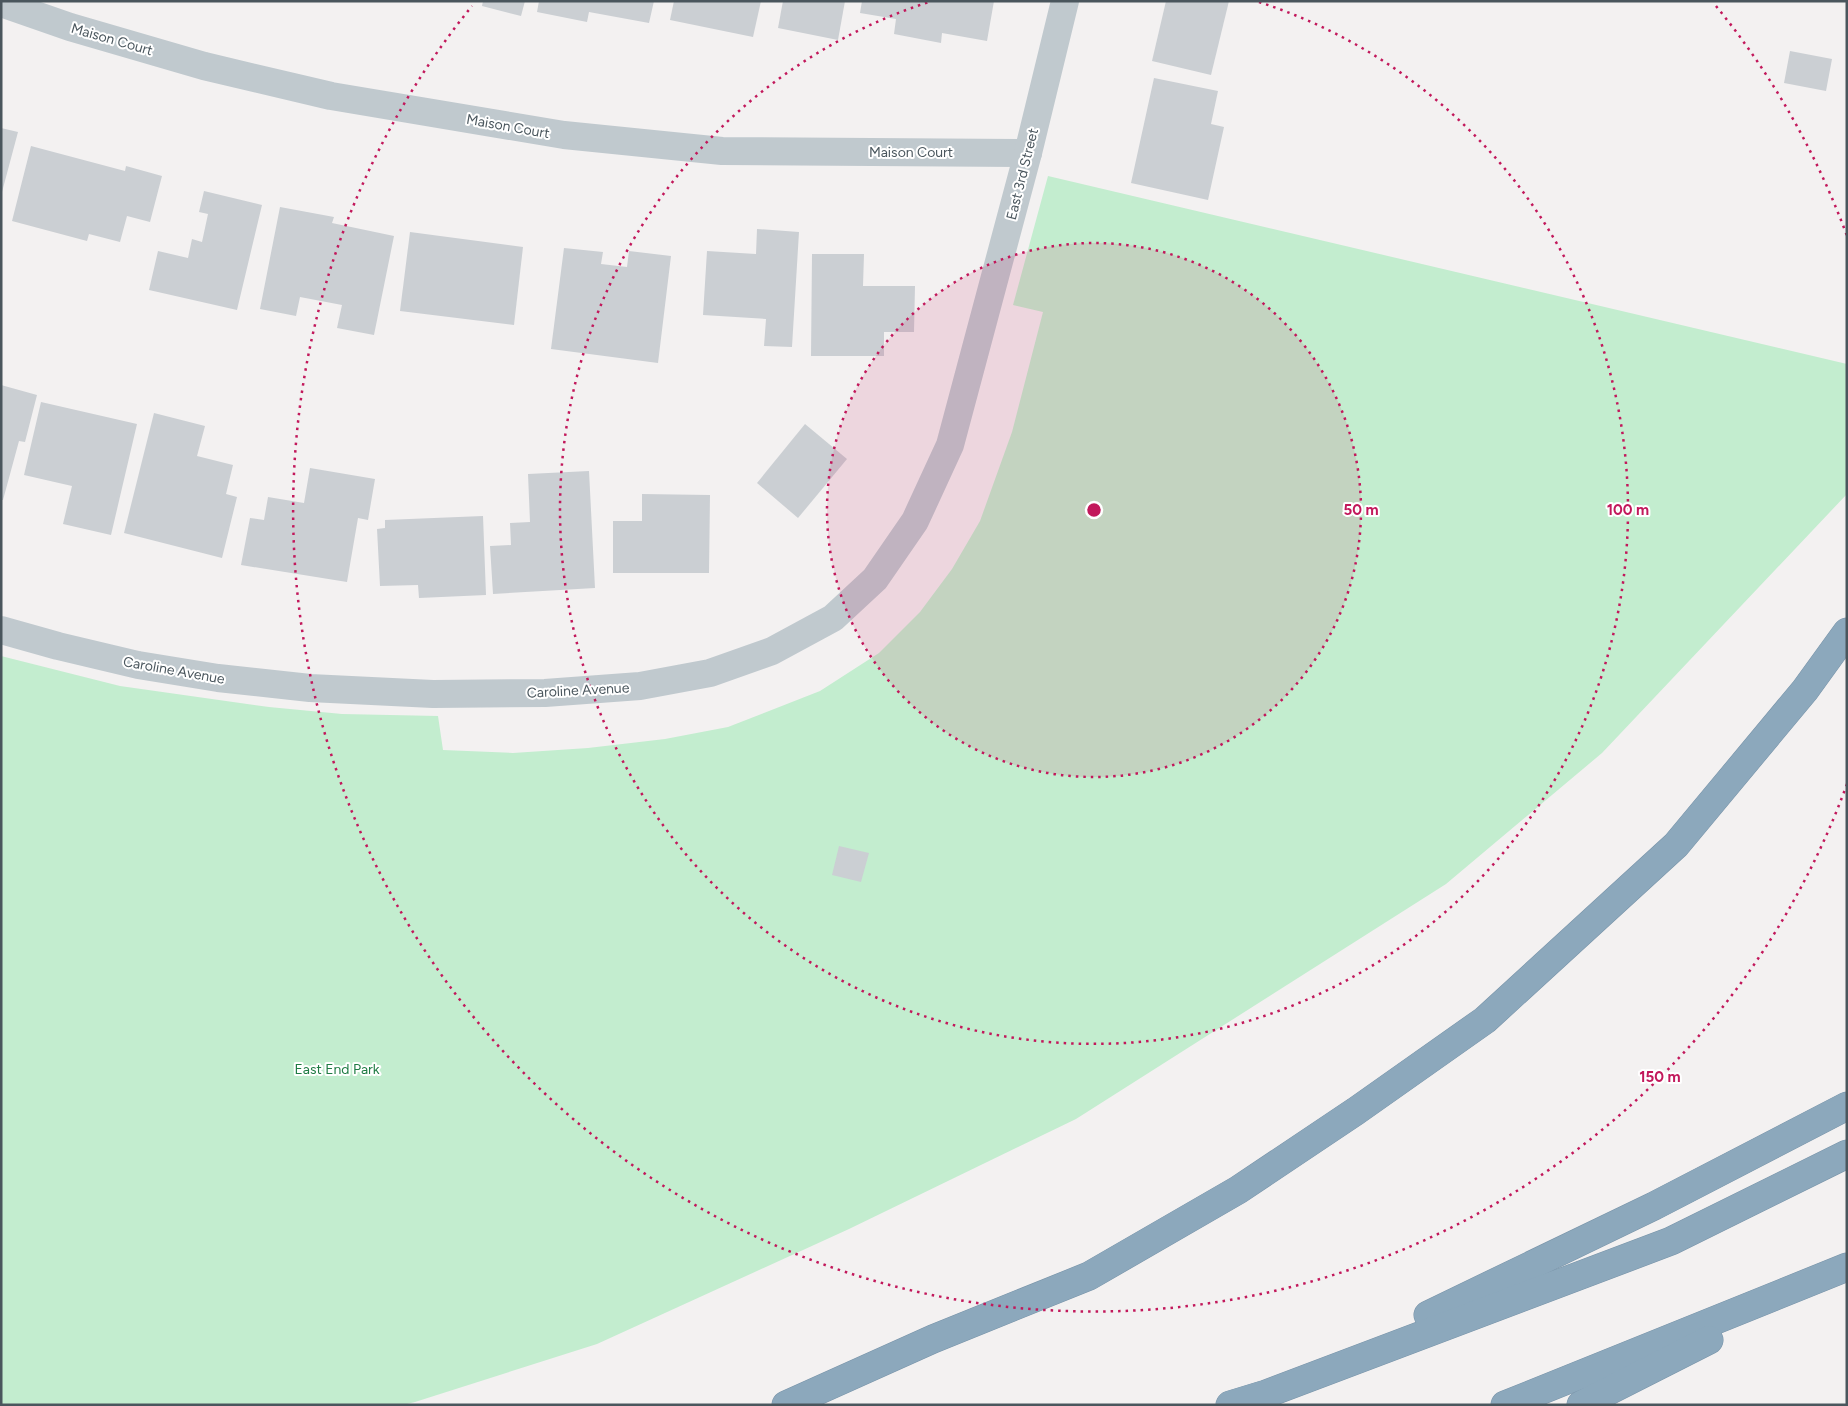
<svg xmlns="http://www.w3.org/2000/svg" width="1848" height="1406" font-family="Figtree,sans-serif">
<style>
.green{fill:#c3edcf}
.building{fill:#cbcfd3}
.lines{fill:none;stroke-linecap:round;stroke-linejoin:round}
.highway-casing{stroke:#7893a8;stroke-width:29}
.minor{stroke:#c0c9ce;stroke-width:28}
.highway{stroke:#8ca8bc;stroke-width:28}
.ring{fill:none;stroke:#c2185b;stroke-width:2.5;stroke-dasharray:2.5 5}
.labels{text-anchor:middle;stroke-width:4;stroke-linejoin:round;paint-order:stroke}
.street-label{font-size:14px;fill:#4a565d;stroke:#fff}
.park-label{font-size:14px;fill:#1e7b43;stroke:#fff}
.centre{fill:#c2185b;stroke:#fff;stroke-width:2.5}
.ring-label{font-size:15px;text-anchor:middle;font-weight:bold;fill:#c2185b;stroke:#fff;stroke-width:4;stroke-linejoin:round;paint-order:stroke}
</style>
<rect width="100%" height="100%" fill="#f3f1f1"/>
<!-- green -->
<path class="green" d="M1048,176L1847,364V494L1602,753L1446,884L1076,1119L849,1229L597,1344L415,1402L403,1405H1V656L120,686L269,707L342,714L438,716L443,750L513,753L588,748L665,739L728,727L820,691L879,653L920,612L952,569L980,521L1012,432L1043,312L1013,305Z"/>
<!-- building -->
<g class="building">
<path d="M483,1H525L521,16L482,6Z"/>
<path d="M539,1H654L649,23L589,12L587,22L537,12Z"/>
<path d="M674,1H761L753,37L670,20Z"/>
<path d="M783,1H845L838,40L778,28Z"/>
<path d="M862,1H994L987,41L942,33L941,43L894,34L896,19L860,13Z"/>
<path d="M1166,1H1229L1211,75L1152,61Z"/>
<path d="M1790,51L1832,59L1826,91L1784,83Z"/>
<path d="M1154,78L1218,91L1211,124L1224,127L1208,200L1131,183Z"/>
<path d="M1,128L18,132L2,192H1Z"/>
<path d="M31,146L125,171L126,166L162,176L150,222L127,216L120,242L89,234L87,241L12,221Z"/>
<path d="M204,191L262,205L237,310L149,290L158,251L188,258L192,239L202,242L208,214L199,212Z"/>
<path d="M280,207L334,217L332,223L394,236L374,335L337,328L342,305L300,297L296,316L260,309Z"/>
<path d="M757,229L799,232L792,347L764,346L766,319L703,315L707,251L756,254Z"/>
<path d="M410,232L523,247L514,325L400,311Z"/>
<path d="M564,248L603,252L601,264L627,267L629,251L671,256L658,363L551,349Z"/>
<path d="M812,254H864L863,286H915L914,332H884V356H811Z"/>
<path d="M1,385L37,395L25,442L19,441L3,500H1Z"/>
<path d="M41,402L137,424L111,535L63,524L72,486L24,475Z"/>
<path d="M154,413L205,426L197,456L233,465L226,494L237,497L222,558L124,533Z"/>
<path d="M805,424L847,459L798,518L757,483Z"/>
<path d="M310,468L375,479L368,520L358,518L347,582L241,565L250,518L264,520L268,497L304,503Z"/>
<path d="M589,471L595,588L493,594L490,546L511,545L510,523L530,522L528,474Z"/>
<path d="M642,494L710,495L709,573H613V521H642Z"/>
<path d="M483,516L486,595L419,598L418,585L380,586L377,529L385,528V520Z"/>
<path d="M839,846L869,853L861,882L832,875Z"/>
</g>
<g class="lines">
<!-- highway casing -->
<g class="highway-casing">
<g id="highway">
<path d="M1428,1315L1654,1206L1847,1106"/>
<path d="M786,1405L933,1339L1089,1276L1238,1190L1356,1111L1485,1020L1676,845L1805,690L1847,632"/>
<path d="M1230,1405L1266,1394L1671,1241L1847,1154"/>
<path d="M1505,1405L1847,1267"/>
<path d="M1581,1405L1709,1340"/>
</g>
</g>
<!-- minor -->
<g class="minor">
<path d="M1,3L70,27L204,66L331,96L564,135L722,151L1028,153"/>
<path d="M1,630L58,646L138,665L218,678L310,688L433,694L545,693L640,686L710,673L772,651L833,618L875,579L915,521L950,445L1028,153L1065,1"/>
</g>
<!-- highway -->
<use href="#highway" class="highway"/>
</g>
<!-- distance rings -->
<circle cx="1094" cy="510" r="267" fill="#c2185b" fill-opacity=".12"/>
<g class="ring">
<circle cx="1094" cy="510" r="267"/>
<path d="M1259 2A534 534 0 1 1 929 2"/>
<path d="M1847 784A801 801 0 1 1 472 6M1716 6A801 801 0 0 1 1847 236"/>
</g>
<g class="labels">
<!-- street labels -->
<g class="street-label">
<text transform="translate(112 39) rotate(16)" y="5">Maison Court</text>
<text transform="translate(508 126) rotate(10)" y="5">Maison Court</text>
<text x="911" y="157">Maison Court</text>
<text transform="translate(1022 174) rotate(-76)" y="5">East 3rd Street</text>
<text transform="translate(174 670) rotate(10)" y="5">Caroline Avenue</text>
<text transform="translate(578 690) rotate(-3)" y="5">Caroline Avenue</text>
</g>
<!-- park labels -->
<g class="park-label">
<text x="337" y="1074">East End Park</text>
</g>
</g>
<circle cx="1094" cy="510" r="8" class="centre"/>
<g class="ring-label">
<text x="1361" y="515">50 m</text>
<text x="1628" y="515">100 m</text>
<text x="1660" y="1082">150 m</text>
</g>
<!-- border -->
<rect width="1848" height="1406" fill="none" stroke="#4a565d" stroke-width="5"/>
</svg>
